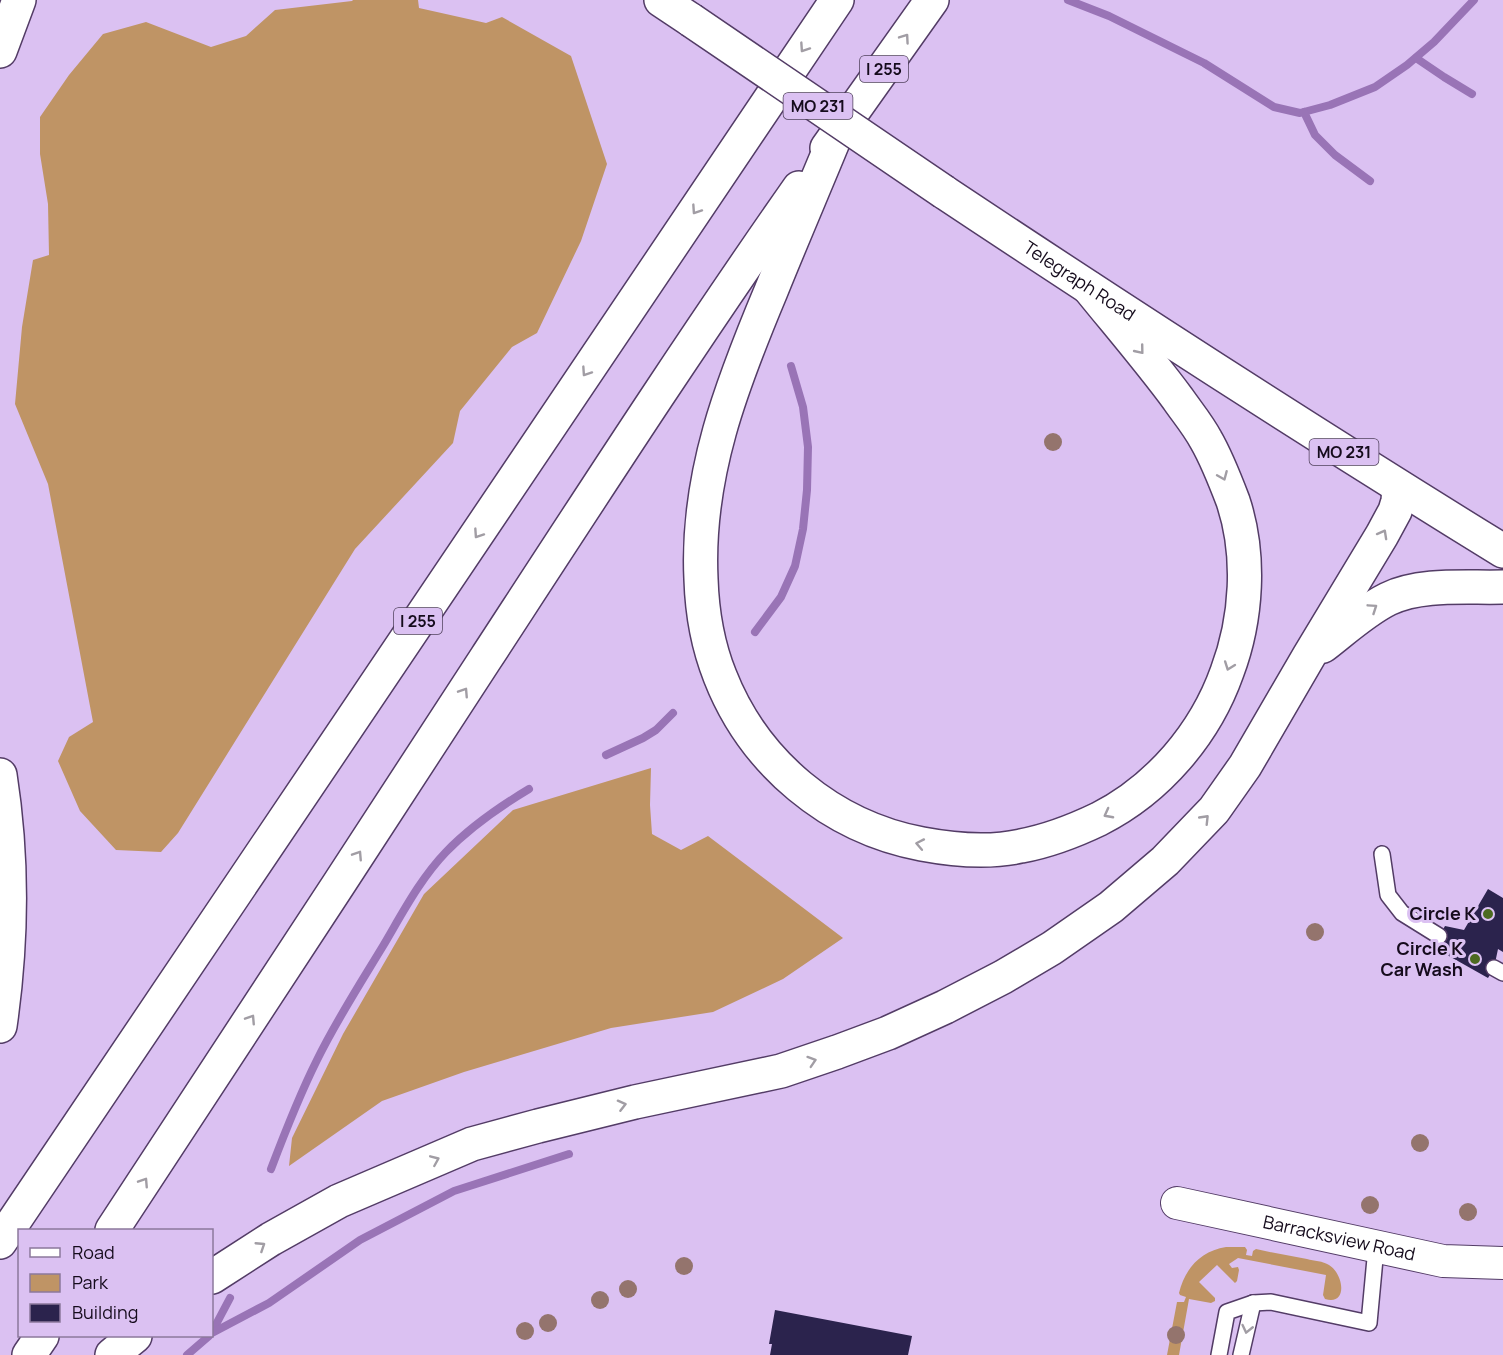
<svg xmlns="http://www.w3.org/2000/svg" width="1503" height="1355" font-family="Manrope,sans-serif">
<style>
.green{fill:#bf9465}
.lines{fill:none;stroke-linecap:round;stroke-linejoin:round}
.stream{stroke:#9974b6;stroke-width:8}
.building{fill:#2b234d}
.lane-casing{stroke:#533c66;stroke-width:18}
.street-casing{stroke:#533c66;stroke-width:34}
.primary-casing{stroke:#533c66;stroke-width:36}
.highway-casing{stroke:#533c66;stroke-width:36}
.lane{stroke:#fff;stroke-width:15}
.street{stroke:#fff;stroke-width:32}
.primary{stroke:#fff;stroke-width:33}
.highway{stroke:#fff;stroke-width:33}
.primary-bridge-casing{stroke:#533c66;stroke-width:36;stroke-linecap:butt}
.primary-bridge{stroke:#fff;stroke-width:33}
.tree{fill:#94746d}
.oneway{stroke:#a19da4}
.poi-dot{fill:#4c6a20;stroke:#dbc1f2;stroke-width:2}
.labels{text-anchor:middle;stroke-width:6;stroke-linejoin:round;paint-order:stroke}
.shield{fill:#dbc1f2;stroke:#50425c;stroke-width:1.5}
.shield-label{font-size:16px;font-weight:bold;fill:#150b1c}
.street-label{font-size:18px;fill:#150b1c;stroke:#dbc1f2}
.poi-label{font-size:18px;font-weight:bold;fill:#150b1c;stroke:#dbc1f2;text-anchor:end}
</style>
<rect width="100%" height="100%" fill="#dbc1f2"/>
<!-- green -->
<g class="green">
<path d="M353,0H418L419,8L486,23L502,17L571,56L607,164L581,241L537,333L512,347L460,411L453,443L355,549L178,833L161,852L116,850L80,811L58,761L69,737L93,722L48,484L15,404L22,327L33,260L49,255L48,204L40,154V117L69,75L103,34L146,22L211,47L246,36L275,10L352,1Z"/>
<path d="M651,768L650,805L652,834L681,850L708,836L843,938L783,979L713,1012L611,1028L464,1072L382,1101L289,1166L292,1138L343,1034L424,894L513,810Z"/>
<path d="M1226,1247H1245L1247,1250L1246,1255L1252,1256L1253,1251L1256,1249C1273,1253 1290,1256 1307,1259C1314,1261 1323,1261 1329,1265C1344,1274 1348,1306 1325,1299L1323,1295L1326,1275L1238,1258L1229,1264L1232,1268L1238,1267L1239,1270L1237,1281L1235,1283L1217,1265L1199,1282L1215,1298V1301L1211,1303L1189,1299L1179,1355H1167L1177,1302H1184L1186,1297L1180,1295L1179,1293C1185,1268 1201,1251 1226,1247Z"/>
</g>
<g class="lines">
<!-- stream -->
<g class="stream">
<path d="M1068,0L1109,16L1204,63L1274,107L1300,113L1330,105L1375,87L1407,65L1434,42L1474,0"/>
<path d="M1416,58L1444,77L1472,94"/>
<path d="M1304,112L1315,135L1335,155L1370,181"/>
<path d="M755,632L781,597L795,566L803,529L807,490L808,447L803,407L791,366"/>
<path d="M606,755L643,738L656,730L673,713"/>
<path d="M271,1169C285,1132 299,1096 317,1060C336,1021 360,984 383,946C402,914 420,879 446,852C471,826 499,807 529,789"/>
<path d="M212,1332L230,1298"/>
<path d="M212,1333L269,1303L360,1240L454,1191L569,1154"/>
<path d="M187,1355L209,1336"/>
</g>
</g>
<!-- building -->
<g class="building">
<path d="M1488,889L1503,898V952L1498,949L1494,968L1488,978L1433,947L1445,926L1464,930Z"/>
<path d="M775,1310L912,1336L908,1355H770L772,1344H769Z"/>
</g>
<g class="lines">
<!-- lane casing -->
<g class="lane-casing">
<g id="lane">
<path d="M1382,854L1388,895L1402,913L1439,936"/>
<path d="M1494,968L1503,973"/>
<path d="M1219,1355L1227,1312L1253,1303L1271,1302L1369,1323L1376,1248"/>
<path d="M1241,1355L1253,1303"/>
</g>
</g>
<!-- street casing -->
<g class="street-casing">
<g id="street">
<path id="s1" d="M1177,1203L1443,1261L1503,1263"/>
</g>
</g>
<!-- primary casing -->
<g class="primary-casing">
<g id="primary">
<path d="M661,0L691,20"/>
<path id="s2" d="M944,192C1129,315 1315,435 1503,551"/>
</g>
</g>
<!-- highway casing -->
<g class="highway-casing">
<g id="highway">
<path d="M0,51L19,0"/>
<path d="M835,137C814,188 792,239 771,291C732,384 696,476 701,579C702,611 708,646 720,676C754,763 831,827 922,844C954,850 989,853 1021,846C1048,841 1074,831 1099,819C1158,789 1205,734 1227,672C1247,619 1251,555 1233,501C1225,480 1217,459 1206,440C1198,425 1187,412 1178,399C1150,361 1119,325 1089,288"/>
<path d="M827,148L932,0"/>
<path d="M1323,646C1344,630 1364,611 1388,599C1421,583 1466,588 1503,587"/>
<path d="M0,775C13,858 12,943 0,1026"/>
<path d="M112,1230C237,1040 362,849 486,658C589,500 691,342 799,188"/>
<path d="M0,1242L837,0"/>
<path d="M212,1277L271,1239L339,1201L472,1144L538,1126L635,1102L781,1071L837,1052L888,1033L945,1007L1003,977L1052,948L1111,907L1165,861L1214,810L1245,766L1309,656L1382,535L1395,511L1398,501L1399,487"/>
<path d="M29,1355L42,1336"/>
<path d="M112,1355L135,1336"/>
</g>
</g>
<!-- lane -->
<use href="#lane" class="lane"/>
<!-- street -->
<use href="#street" class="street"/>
<!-- primary -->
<use href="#primary" class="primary"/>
<!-- highway -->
<use href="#highway" class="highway"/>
<!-- primary-bridge casing -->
<g class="primary-bridge-casing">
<path id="primary-bridge" d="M691,20L944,192"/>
</g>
<!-- primary-bridge -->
<use href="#primary-bridge" class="primary-bridge"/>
</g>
<!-- trees -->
<g class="tree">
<circle cx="1053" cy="442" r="9"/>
<circle cx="1315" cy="932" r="9"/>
<circle cx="1420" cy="1143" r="9"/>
<circle cx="1370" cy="1205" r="9"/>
<circle cx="1468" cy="1212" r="9"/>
<circle cx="684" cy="1266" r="9"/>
<circle cx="628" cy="1289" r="9"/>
<circle cx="600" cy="1300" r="9"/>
<circle cx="548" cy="1323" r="9"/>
<circle cx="525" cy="1331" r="9"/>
<circle cx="1176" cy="1335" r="9"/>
</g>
<!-- one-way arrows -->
<defs><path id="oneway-chevron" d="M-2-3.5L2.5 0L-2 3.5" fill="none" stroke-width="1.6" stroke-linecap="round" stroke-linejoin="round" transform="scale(1.5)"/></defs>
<g class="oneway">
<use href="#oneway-chevron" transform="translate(905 38) rotate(-55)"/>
<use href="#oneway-chevron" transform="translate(804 48) rotate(124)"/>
<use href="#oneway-chevron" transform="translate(696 210) rotate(124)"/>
<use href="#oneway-chevron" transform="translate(1140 350) rotate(51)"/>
<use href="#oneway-chevron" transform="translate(586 372) rotate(124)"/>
<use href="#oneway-chevron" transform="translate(1223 476) rotate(67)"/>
<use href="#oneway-chevron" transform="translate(478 534) rotate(124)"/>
<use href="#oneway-chevron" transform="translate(1383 534) rotate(-61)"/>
<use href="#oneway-chevron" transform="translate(1373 608) rotate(-34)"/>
<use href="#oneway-chevron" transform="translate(1229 666) rotate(110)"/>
<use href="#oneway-chevron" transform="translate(464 692) rotate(-57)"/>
<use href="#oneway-chevron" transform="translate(1108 814) rotate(152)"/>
<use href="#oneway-chevron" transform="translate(1205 819) rotate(-46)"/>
<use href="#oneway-chevron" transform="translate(920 844) rotate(-169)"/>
<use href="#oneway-chevron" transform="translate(358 855) rotate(-57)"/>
<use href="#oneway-chevron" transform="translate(251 1019) rotate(-57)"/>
<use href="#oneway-chevron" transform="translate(812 1061) rotate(-18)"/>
<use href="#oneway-chevron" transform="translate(622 1105) rotate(-14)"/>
<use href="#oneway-chevron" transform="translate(435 1160) rotate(-23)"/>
<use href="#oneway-chevron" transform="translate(144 1182) rotate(-57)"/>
<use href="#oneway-chevron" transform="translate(261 1246) rotate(-33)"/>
<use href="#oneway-chevron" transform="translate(1247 1329) rotate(103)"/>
</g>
<!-- markers -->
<g class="poi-dot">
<circle cx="1488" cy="914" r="6"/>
<circle cx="1475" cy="959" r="6"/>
</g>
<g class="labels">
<!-- shield labels -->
<g class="shield">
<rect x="860" y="56" width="48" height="26" rx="4.5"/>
<rect x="783.5" y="93" width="69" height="26" rx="4.5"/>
<rect x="1309.5" y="439" width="69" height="26" rx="4.5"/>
<rect x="394" y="608" width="48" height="26" rx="4.5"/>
</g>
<g class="shield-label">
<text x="884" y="75">I 255</text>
<text x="818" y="112">MO 231</text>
<text x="1344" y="458">MO 231</text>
<text x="418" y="627">I 255</text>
</g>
<!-- street labels -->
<g class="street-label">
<text dy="6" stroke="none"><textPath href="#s2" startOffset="162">Telegraph Road</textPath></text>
<text dy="6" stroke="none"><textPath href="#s1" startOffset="166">Barracksview Road</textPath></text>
</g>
<!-- poi labels -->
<g class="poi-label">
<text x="1476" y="920">Circle K</text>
<text x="1463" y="955">Circle K<tspan x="1463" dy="21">Car Wash</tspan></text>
</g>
</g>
<!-- legend -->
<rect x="18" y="1229" width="195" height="108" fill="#dbc1f2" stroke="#8c789c" stroke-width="1.5"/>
<rect x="30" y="1248" width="30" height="9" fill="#ffffff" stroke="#8c789c" stroke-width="1.5"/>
<text x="72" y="1259" font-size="18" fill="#150b1c">Road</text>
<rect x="30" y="1274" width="30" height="18" fill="#bf9465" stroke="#8c789c" stroke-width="1.5"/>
<text x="72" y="1289" font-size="18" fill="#150b1c">Park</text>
<rect x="30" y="1304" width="30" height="18" fill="#2b234d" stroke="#8c789c" stroke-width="1.5"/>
<text x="72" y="1319" font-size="18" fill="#150b1c">Building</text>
</svg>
